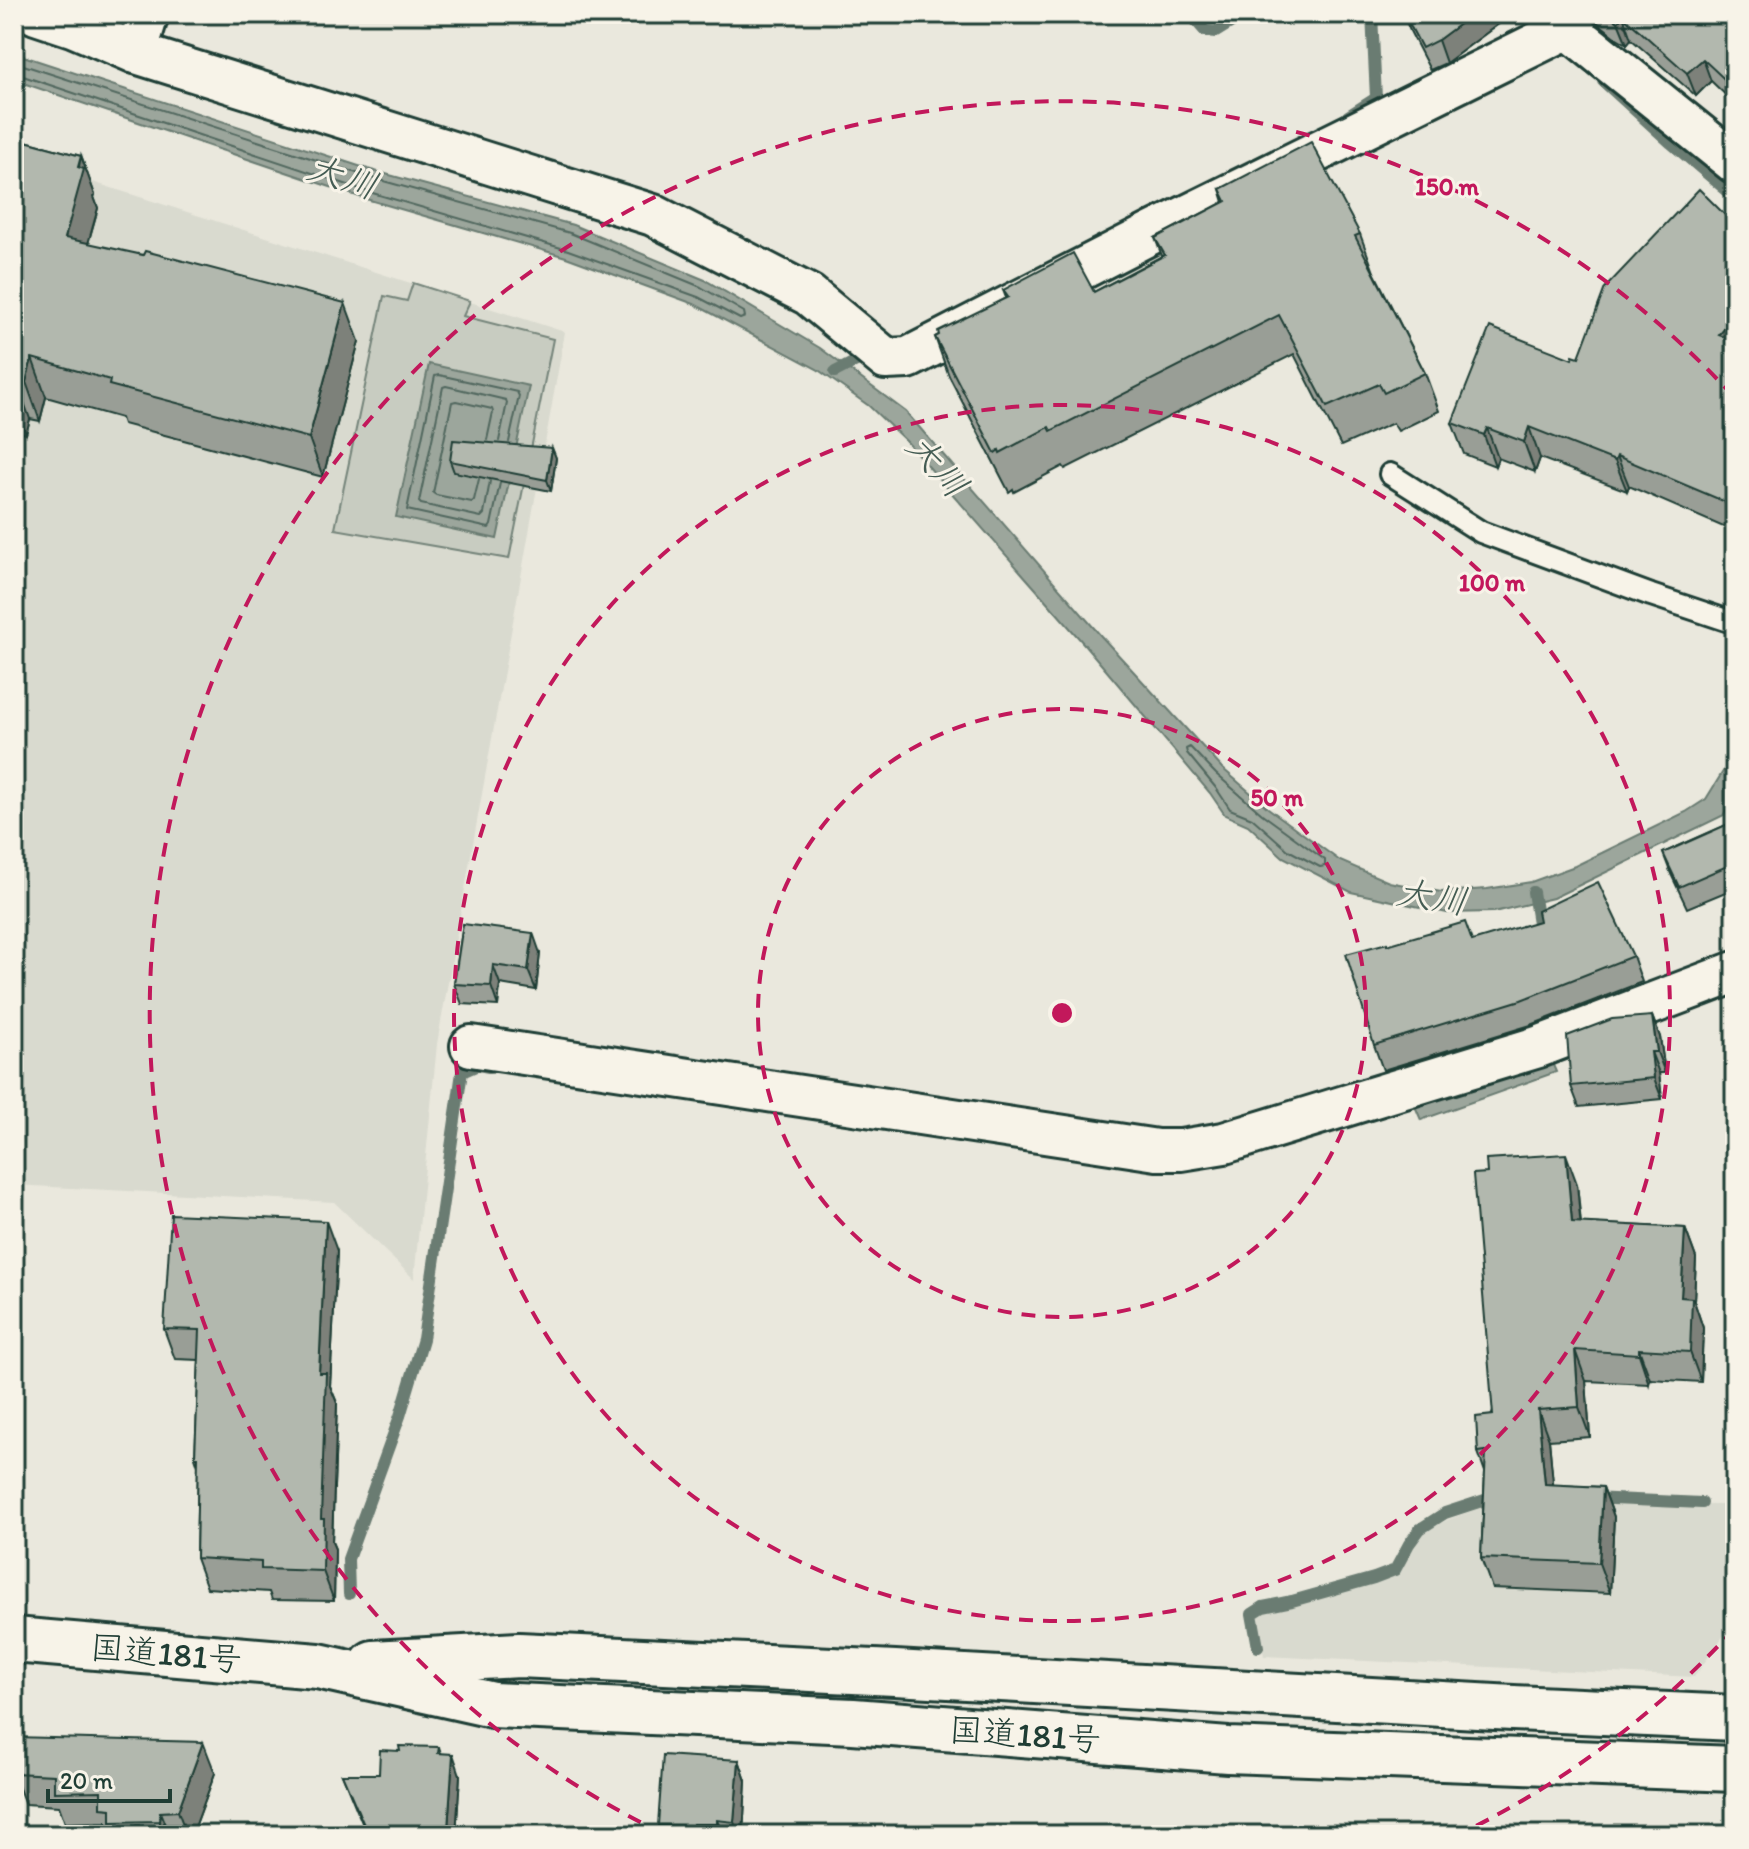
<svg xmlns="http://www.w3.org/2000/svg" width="1749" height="1849" font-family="Itim,'Klee One',sans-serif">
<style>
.built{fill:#d9dacf}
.green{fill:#c8ccc1;stroke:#74847a;stroke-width:2}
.water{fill:#9ca69c;stroke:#6a7c72;stroke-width:2}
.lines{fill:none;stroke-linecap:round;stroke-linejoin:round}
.shore{stroke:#51675e;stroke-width:2}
.stream{stroke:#6a7c72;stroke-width:12}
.service-casing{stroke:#1f3d34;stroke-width:26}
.minor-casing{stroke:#1f3d34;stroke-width:46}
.trunk-casing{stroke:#1f3d34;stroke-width:50}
.service{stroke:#f7f3e8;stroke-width:20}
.minor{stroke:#f7f3e8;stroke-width:40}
.trunk{stroke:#f7f3e8;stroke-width:44}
.wall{fill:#999e96;stroke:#1f3d34;stroke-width:2}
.shaded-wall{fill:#7d817a;stroke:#1f3d34;stroke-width:2}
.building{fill:#b2b8ae;stroke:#1f3d34;stroke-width:2}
.ring{fill:none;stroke:#c2185b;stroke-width:4;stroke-dasharray:14 10}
.labels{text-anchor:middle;stroke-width:6;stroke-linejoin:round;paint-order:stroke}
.street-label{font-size:34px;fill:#1f3d34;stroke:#f7f3e8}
.water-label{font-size:36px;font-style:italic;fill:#445c53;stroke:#f7f3e8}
.centre{fill:#c2185b;stroke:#f7f3e8;stroke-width:4}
.ring-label{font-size:24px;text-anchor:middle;font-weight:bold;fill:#c2185b;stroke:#f7f3e8;stroke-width:6;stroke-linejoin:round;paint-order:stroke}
</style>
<rect width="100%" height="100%" fill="#eae8dd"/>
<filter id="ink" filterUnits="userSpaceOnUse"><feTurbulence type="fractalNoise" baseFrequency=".0125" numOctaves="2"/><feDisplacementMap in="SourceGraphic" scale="16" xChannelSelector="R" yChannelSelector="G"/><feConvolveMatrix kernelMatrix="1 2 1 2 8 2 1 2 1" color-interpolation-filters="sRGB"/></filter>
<g filter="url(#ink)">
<!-- built -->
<g class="built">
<path d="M14,157L565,332L437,1044L414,1279L334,1202L14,1185Z"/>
<path d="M1490,1504L1735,1505L1729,1628L1694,1677L1264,1656L1256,1618L1266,1612L1395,1576L1425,1531L1447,1520Z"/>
</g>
<!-- green -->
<path class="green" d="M413,283L470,301L463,316L553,339L509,559L335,529L384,296L407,301Z"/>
<!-- water -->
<g class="water">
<path d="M14,53L371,170L573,225L705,280L820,348L906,412L1101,636L1222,768L1268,808L1340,861L1389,882L1441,892L1487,889L1531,882L1575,866L1686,812L1706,799L1735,752V797L1724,815L1553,898L1494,912L1447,913L1351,892L1283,857L1248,825L1225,815L1210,793L1084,644L907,442L869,406L817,369L694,304L566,257L366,199L14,80Z"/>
<path d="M429,364L529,386L497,539L396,517Z"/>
<path d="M1550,1058L1556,1072L1421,1120L1415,1106Z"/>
</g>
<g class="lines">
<!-- shore -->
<g class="shore">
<path d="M14,62L369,177L570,233L701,287L744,312L745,317L740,319L698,297L568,250L369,192L14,73"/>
<path d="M479,479L474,500L472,502L436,495L433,493L452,402L456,401L492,409L493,412L487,440"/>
<path d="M490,481L484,514L481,517L421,504L419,502L443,387L446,386L506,400L507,403L499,441"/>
<path d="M500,483L491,525L489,528L407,510L435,376L439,375L517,392L519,396L509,442"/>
<path d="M1190,747L1216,774L1262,814L1325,860V866L1320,867L1288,850L1252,818L1230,809L1216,788L1187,753L1186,749Z"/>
</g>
<!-- stream -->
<g class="stream">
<path d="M1190,14L1205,31L1216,32L1245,14"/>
<path d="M1603,81L1671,143L1731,194"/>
<path d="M1348,116L1376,98L1372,14"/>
<path d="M835,372L870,354"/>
<path d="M1533,892L1540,935"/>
<path d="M1591,1498L1702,1503"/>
<path d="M349,1594L348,1559L400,1416L423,1339L462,1072L478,1065L489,1067"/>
<path d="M1258,1647L1252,1614L1263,1607L1292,1601L1374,1578L1395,1570L1409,1544L1420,1529L1445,1513L1497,1496"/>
</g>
<!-- service casing -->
<g class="service-casing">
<path id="service" d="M1390,474L1481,532L1651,595L1735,623"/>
</g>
<!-- minor casing -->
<g class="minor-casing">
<g id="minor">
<path d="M36,14L75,27L136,53L653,215L809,295L886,359L908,358L1152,233L1568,28"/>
<path d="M1550,14L1735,163"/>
<path d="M136,53L148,14"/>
<path d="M471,1046L1157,1150H1181L1224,1143L1538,1047L1735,972"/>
</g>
</g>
<!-- trunk casing -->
<g class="trunk-casing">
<g id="trunk">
<path d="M14,1640L318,1666L493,1705L853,1721L1228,1750L1735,1769"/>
<path d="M373,1663L519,1655L895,1673L1513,1708L1735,1718"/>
</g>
</g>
<!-- service -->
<use href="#service" class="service"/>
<!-- minor -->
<use href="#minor" class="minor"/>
<!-- trunk -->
<use href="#trunk" class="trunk"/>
</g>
<!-- wall -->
<g class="wall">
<path d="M1403,14H1512L1446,63L1430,70L1410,31Z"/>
<path d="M1587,14H1715L1735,32V104L1711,81L1696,96L1631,39L1627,44L1617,38Z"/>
<path d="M14,138L81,156L95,195L94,197L98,208L88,243L359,341L323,477L123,424L121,418L46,397L40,421L30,419L26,434L14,431Z"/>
<path d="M1220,189L1360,234L1374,272L1425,373L1439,411L1398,431L1393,423L1341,446L1294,354L1065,469L1063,466L1014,492L1013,489L1009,492L949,376L935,337L1006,298L1003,290L1094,292L1162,256L1155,238L1224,202Z"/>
<path d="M1735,225V532L1629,486L1627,491L1540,458L1535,472L1498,458L1495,466L1464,454L1452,423L1572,359L1579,357Z"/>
<path d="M552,448L556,458L551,491L454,472L450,461Z"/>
<path d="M1735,821V889V888L1687,908L1671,874L1663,853Z"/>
<path d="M463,924L540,953L536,990L500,984L498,1006L462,1004L454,984Z"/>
<path d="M1472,941L1633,956L1642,982L1531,1025L1383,1070L1374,1045L1388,945Z"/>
<path d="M1652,1016L1660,1037L1665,1073H1659L1662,1099L1579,1107L1571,1086Z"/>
<path d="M1577,1184L1581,1223L1685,1228L1696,1258L1694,1301L1703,1328L1701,1382L1650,1379L1649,1384L1586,1381L1590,1437L1549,1440L1553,1485L1603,1487L1614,1517L1610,1593L1492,1588L1481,1558L1485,1472L1478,1452Z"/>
<path d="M337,1251L330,1386L337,1403L332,1542L335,1549L334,1601L272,1600L269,1592L207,1588L196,1558L198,1466L195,1457L199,1360L175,1359L164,1329Z"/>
<path d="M14,1737L215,1773L192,1835H111L106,1822L65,1823L59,1806L25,1804L14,1775Z"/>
<path d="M439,1747L441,1753L460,1775L456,1835H367L342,1774H379L400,1751Z"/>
<path d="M739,1760L746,1781L743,1835H662L658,1825Z"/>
</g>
<!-- shaded-wall -->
<g class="shaded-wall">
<path d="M1473,14H1512L1446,63L1438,40Z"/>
<path d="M1623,16L1631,39L1627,44L1618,22Z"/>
<path d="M1703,59L1711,81L1696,96L1687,73Z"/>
<path d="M81,156L95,195L94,197L98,208L79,276L65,238Z"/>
<path d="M345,303L359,341L323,477L309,438Z"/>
<path d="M1735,316V360L1719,335Z"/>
<path d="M32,358L46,397L40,421L26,382Z"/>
<path d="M16,380L30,419L26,434L14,402V388Z"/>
<path d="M1529,427L1540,458L1535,472L1524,442Z"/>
<path d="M1487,428L1498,458L1495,466L1484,435Z"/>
<path d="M552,448L556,458L551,491L547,480Z"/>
<path d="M1617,456L1629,486L1627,491L1615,461Z"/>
<path d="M533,933L540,953L536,990L528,970Z"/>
<path d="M493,965L500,984L498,1006L491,986Z"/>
<path d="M1652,1016L1660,1037L1665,1073L1657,1052Z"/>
<path d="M1651,1052L1659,1073L1662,1099L1654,1078Z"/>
<path d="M1566,1154L1577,1184L1583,1252L1572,1222Z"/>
<path d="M326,1221L337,1251L330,1386L337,1403L332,1542L335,1549L334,1601L323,1571L321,1519L319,1373Z"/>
<path d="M1685,1228L1696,1258L1694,1301L1703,1328L1701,1382L1690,1352L1681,1297Z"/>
<path d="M1639,1349L1650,1379L1649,1384L1639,1354Z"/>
<path d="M1575,1350L1586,1381L1590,1437L1579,1407Z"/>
<path d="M1538,1410L1549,1440L1556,1514L1545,1484Z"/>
<path d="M1603,1487L1614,1517L1610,1593L1599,1563Z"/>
<path d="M203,1742L215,1773L192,1835H187L178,1811Z"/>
<path d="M453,1754L460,1775L456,1835H450L448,1829Z"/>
<path d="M739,1760L746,1781L743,1835H739L734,1822Z"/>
<path d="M160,1812L169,1835H165L159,1821Z"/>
<path d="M717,1820L723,1835H721L717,1824Z"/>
</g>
<!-- building -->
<g class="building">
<path d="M1404,14H1473L1438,40L1422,48Z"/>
<path d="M1607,14H1715L1735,32V89L1703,59L1687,73L1623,16L1618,22Z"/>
<path d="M14,138L81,156L78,167L84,169L65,238L143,255L145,251L345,303L309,438L109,385L110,380L32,358L26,382L16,380L14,388Z"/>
<path d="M1311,142L1360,234L1355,236L1425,373L1384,393L1379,384L1327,407L1279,315L1051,431L1049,427L1000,453L999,450L995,453L935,337L939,335L938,331L1008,297L1003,290L1073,253L1094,292L1165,255L1155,238L1226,201L1220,189Z"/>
<path d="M1699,189L1735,225V316L1719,335L1735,341V506L1617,456L1615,461L1529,427L1524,442L1487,428L1484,435L1452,423L1490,327L1572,359L1573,355L1579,357L1605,288Z"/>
<path d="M453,440L552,448L547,480L450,461Z"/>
<path d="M1735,821V885L1727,866L1679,887L1663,853Z"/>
<path d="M1598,882L1633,956L1521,1000L1374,1045L1346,954L1387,943V945L1465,922L1472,941L1539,921L1537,911Z"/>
<path d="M463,924L533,933L528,970L493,965L491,986L454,984Z"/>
<path d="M1652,1016L1657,1052H1651L1654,1078L1571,1086L1567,1036L1612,1019Z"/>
<path d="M1566,1154L1572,1222L1685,1228L1681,1297L1692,1298L1690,1352L1639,1349V1354L1575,1350L1579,1407L1538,1410L1545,1484L1603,1487L1599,1563L1481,1558L1486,1451L1478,1452L1476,1417L1493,1415L1473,1174L1487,1173L1486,1159Z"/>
<path d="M171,1214L326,1221L319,1373H326L321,1519H324L323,1571L261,1569V1562L196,1558L198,1457H195L200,1330L164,1329Z"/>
<path d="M14,1737L203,1742L178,1811L160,1812L159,1821L111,1822V1809L101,1808V1791L54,1792V1775L14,1773Z"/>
<path d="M399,1746L439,1747L438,1753L453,1754L448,1829L364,1825L342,1774H379L380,1750L400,1751Z"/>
<path d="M663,1755L739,1760L734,1822L717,1820V1824H693V1826L658,1825Z"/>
</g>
</g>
<!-- distance rings -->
<g class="ring">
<circle cx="1062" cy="1013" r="304"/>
<circle cx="1062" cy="1013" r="608"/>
<path d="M1734 1629A912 912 0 0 1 1462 1833M662 1833A912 912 0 1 1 1734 397"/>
</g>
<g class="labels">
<!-- street labels -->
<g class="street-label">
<text transform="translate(166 1653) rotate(5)" y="12">国道181号</text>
<text transform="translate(1025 1734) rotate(4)" y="12">国道181号</text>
</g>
<!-- water labels -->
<g class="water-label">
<text transform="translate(343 176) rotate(18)" y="13">大川</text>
<text transform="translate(938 465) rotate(48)" y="13">大川</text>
<text transform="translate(1432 896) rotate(9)" y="13">大川</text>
</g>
</g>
<circle cx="1062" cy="1013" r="12" class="centre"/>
<g class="ring-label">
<text x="1447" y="195">150 m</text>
<text x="1492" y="591">100 m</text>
<text x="1277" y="806">50 m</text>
</g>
<!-- margin -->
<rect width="1749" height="1849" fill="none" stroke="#f7f3e8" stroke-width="48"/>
<rect x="24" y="24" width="1701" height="1801" fill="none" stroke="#1f3d34" stroke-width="3" filter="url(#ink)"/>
<!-- scale -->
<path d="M48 1789v12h122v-12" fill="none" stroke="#1f3d34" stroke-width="4"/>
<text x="60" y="1789" font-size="24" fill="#1f3d34" stroke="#f7f3e8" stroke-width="6" paint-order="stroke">20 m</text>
</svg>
